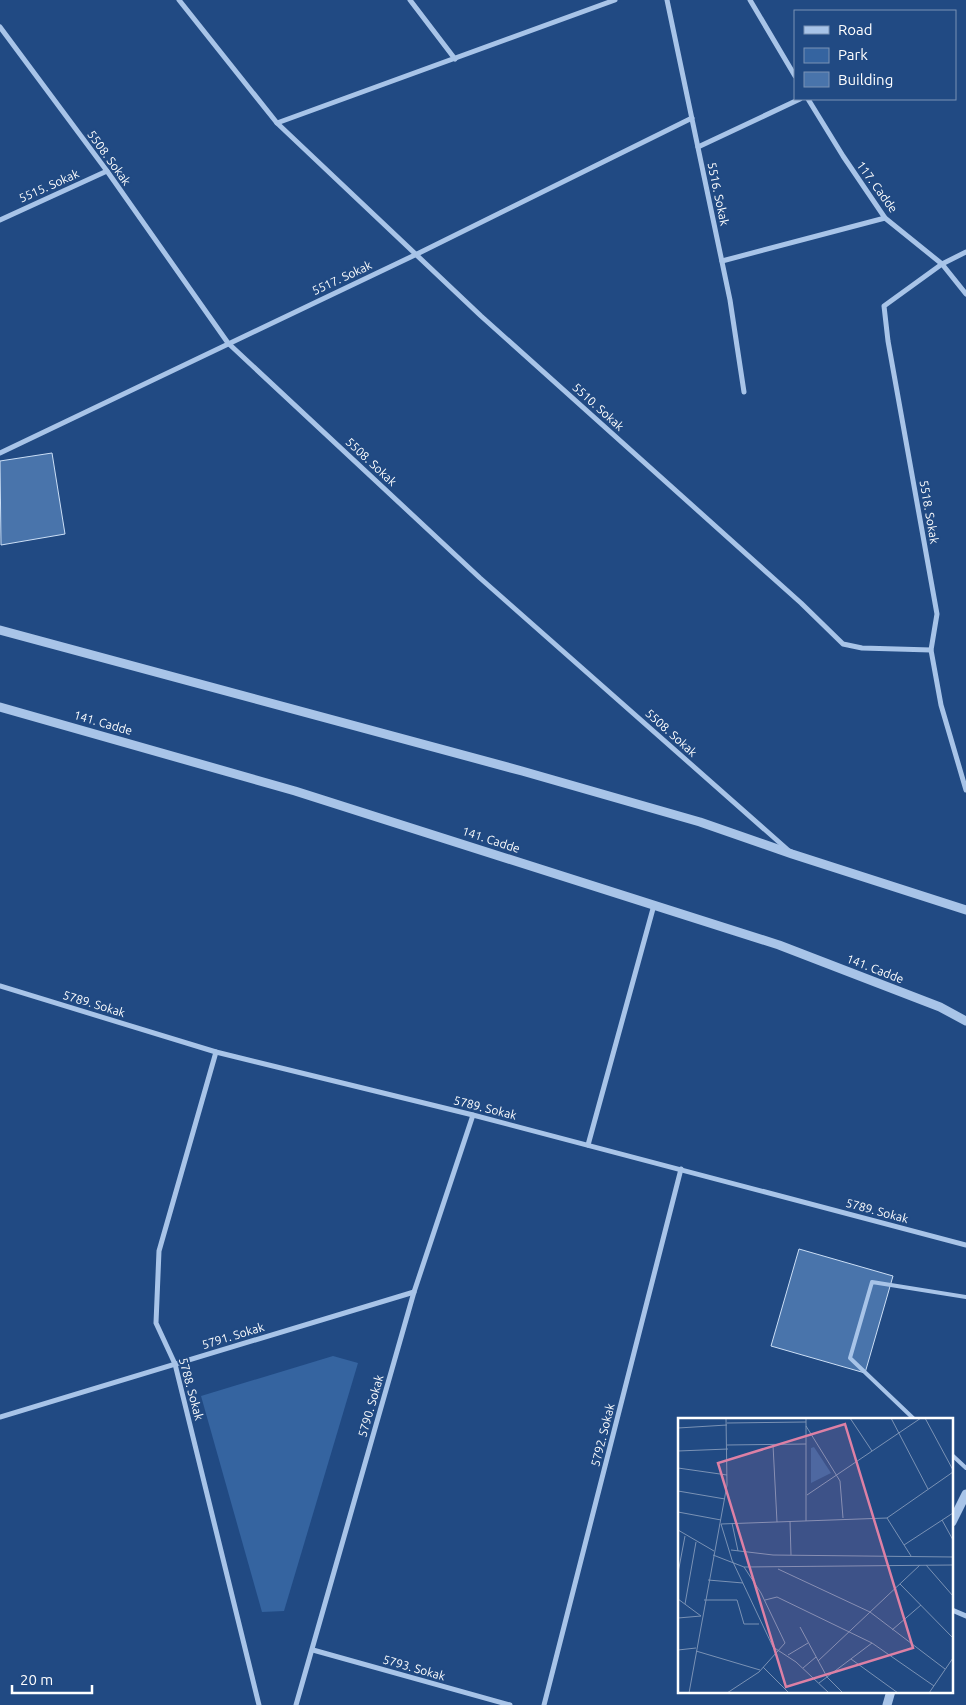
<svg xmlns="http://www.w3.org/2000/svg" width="966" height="1705" font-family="Ubuntu,sans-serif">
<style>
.green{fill:#3564a0}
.building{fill:#4974ab;stroke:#ccdff6}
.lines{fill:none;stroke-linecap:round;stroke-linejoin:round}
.service{stroke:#a8c4e8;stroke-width:4}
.minor{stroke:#a8c4e8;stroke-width:5}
.tertiary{stroke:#a8c4e8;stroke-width:9}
.labels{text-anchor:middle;stroke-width:4;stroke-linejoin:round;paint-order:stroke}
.street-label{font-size:12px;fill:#fff;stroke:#214a83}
.inset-road{fill:none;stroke:#7a92b5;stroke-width:1}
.view{fill:#dd80a5;fill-opacity:0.15;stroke:#dd80a5;stroke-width:2.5}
.inset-edge{fill:none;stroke:#fff;stroke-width:2.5}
</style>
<rect width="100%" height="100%" fill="#214a83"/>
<!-- green -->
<path class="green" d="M333,1356L358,1363L284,1611L262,1612L201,1396Z"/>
<!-- building -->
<g class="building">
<path d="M52,453L65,534L1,545L0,461Z"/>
<path d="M799,1249L893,1276L865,1373L771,1346Z"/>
</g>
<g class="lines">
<!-- service -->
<g class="service">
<path d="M914,1419L850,1358L872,1282L966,1297"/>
<path d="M952,1455L966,1468"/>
</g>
<!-- minor -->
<g class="minor">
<path d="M179,0L277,123L615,0"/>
<path d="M410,0L455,59"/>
<path d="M667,0L730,300L744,392"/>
<path d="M750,0L795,76"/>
<path d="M0,27L107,171L228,343L480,578L788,850"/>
<path d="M808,99L843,156L885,218L942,264L966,294"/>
<path d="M277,123L481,316L801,603L843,644L862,648L931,650"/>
<path d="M698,147L800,99"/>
<path d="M0,220L107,171"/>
<path d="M966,252L942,264L884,306L888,341L937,614L931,650L941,705L966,790"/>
<path d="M722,261L885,218"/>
<path d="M0,453L417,254L692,118"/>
<path d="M0,986L216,1052L473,1115L966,1245"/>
<path d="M216,1052L159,1251L156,1323L175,1364L259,1705"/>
<path d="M588,1145L654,905"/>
<path d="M0,1417L414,1292"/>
<path d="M952,1610L966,1616"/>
<path d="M313,1650L510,1705"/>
<path d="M296,1705L414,1292L473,1115"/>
<path d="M544,1705L681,1169"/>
</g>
<!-- tertiary -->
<g class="tertiary">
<path d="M0,630L522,771L700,822L792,854L966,910"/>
<path d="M0,707L295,791L779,945L940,1007L966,1021"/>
<path d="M952,1522L966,1494"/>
<path d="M887,1705L891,1691"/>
</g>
</g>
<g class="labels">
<!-- street labels -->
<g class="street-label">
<text transform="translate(109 158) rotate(54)" y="4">5508. Sokak</text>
<text transform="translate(49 186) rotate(-24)" y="4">5515. Sokak</text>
<text transform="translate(877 187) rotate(54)" y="4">117. Cadde</text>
<text transform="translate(718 194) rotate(78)" y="4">5516. Sokak</text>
<text transform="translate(342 278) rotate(-25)" y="4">5517. Sokak</text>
<text transform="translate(598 407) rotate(42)" y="4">5510. Sokak</text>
<text transform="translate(371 462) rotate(43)" y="4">5508. Sokak</text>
<text transform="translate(929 512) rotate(80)" y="4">5518. Sokak</text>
<text transform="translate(103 723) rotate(16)" y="4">141. Cadde</text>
<text transform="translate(671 733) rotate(42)" y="4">5508. Sokak</text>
<text transform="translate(491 840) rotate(18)" y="4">141. Cadde</text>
<text transform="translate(875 969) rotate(21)" y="4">141. Cadde</text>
<text transform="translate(94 1004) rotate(17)" y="4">5789. Sokak</text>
<text transform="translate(485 1108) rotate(14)" y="4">5789. Sokak</text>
<text transform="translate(877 1211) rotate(15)" y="4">5789. Sokak</text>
<text transform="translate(233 1336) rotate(-17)" y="4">5791. Sokak</text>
<text transform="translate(191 1389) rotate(75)" y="4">5788. Sokak</text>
<text transform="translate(371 1406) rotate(-74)" y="4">5790. Sokak</text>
<text transform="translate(603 1435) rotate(-76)" y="4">5792. Sokak</text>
<text transform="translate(414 1668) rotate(16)" y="4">5793. Sokak</text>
</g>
</g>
<!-- overview -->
<g transform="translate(678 1418)">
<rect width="275" height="275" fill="#214a83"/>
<path d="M136,29L153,55L133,65V30Z" fill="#3564a0"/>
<path class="inset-road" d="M128,0V103M172,0L194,33M213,0L250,71M247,0L275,52M49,5L128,4M128,8L162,63L165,100M0,10L49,7M49,27L128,26M95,27L99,104M0,33L50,31M0,50L49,57M0,73L47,81M129,77L243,0M0,94L43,102M209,100L233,138M264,102L275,122M112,103L113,137M54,105L60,133M0,112L36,133M226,127L275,95M53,132L95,137L275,139M35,137L66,149L275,147M248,147L275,178M100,151L192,194L267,251M0,155L7,118M30,162L65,165M222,166L275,220M0,181L23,198M26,182H59L66,206H81M87,182L99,179L194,225M7,186L18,124M0,200L23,198M122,209L149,259L165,275M214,212L243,187M0,232L18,230M18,233L82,252M110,237L130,225M173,241L220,275M140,243L242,147M85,249L111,275M125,250L138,239M141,265L194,225L256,268M11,275L49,67L48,0M49,275L81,254L107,225L83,175L66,149M151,275L118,244L95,229L54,142L43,106L209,100L275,54M251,275L275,240"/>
<path class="view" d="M167,6L235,230L108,269L40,45Z"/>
<rect width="275" height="275" class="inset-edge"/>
</g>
<!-- legend -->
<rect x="794" y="10" width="162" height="90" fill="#214a83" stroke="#7a92b5"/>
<rect x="804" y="26" width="25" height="8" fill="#a8c4e8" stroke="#7a92b5"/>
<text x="838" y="35" font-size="15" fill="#ffffff">Road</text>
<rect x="804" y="48" width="25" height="15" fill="#3564a0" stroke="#7a92b5"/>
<text x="838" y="60" font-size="15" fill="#ffffff">Park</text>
<rect x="804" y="72" width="25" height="15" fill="#4974ab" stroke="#7a92b5"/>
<text x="838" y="85" font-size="15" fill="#ffffff">Building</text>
<!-- scale -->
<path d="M12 1685v8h80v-8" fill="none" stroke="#ffffff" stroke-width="2.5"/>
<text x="20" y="1685" font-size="15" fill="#ffffff" stroke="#214a83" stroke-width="4" paint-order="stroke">20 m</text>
</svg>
